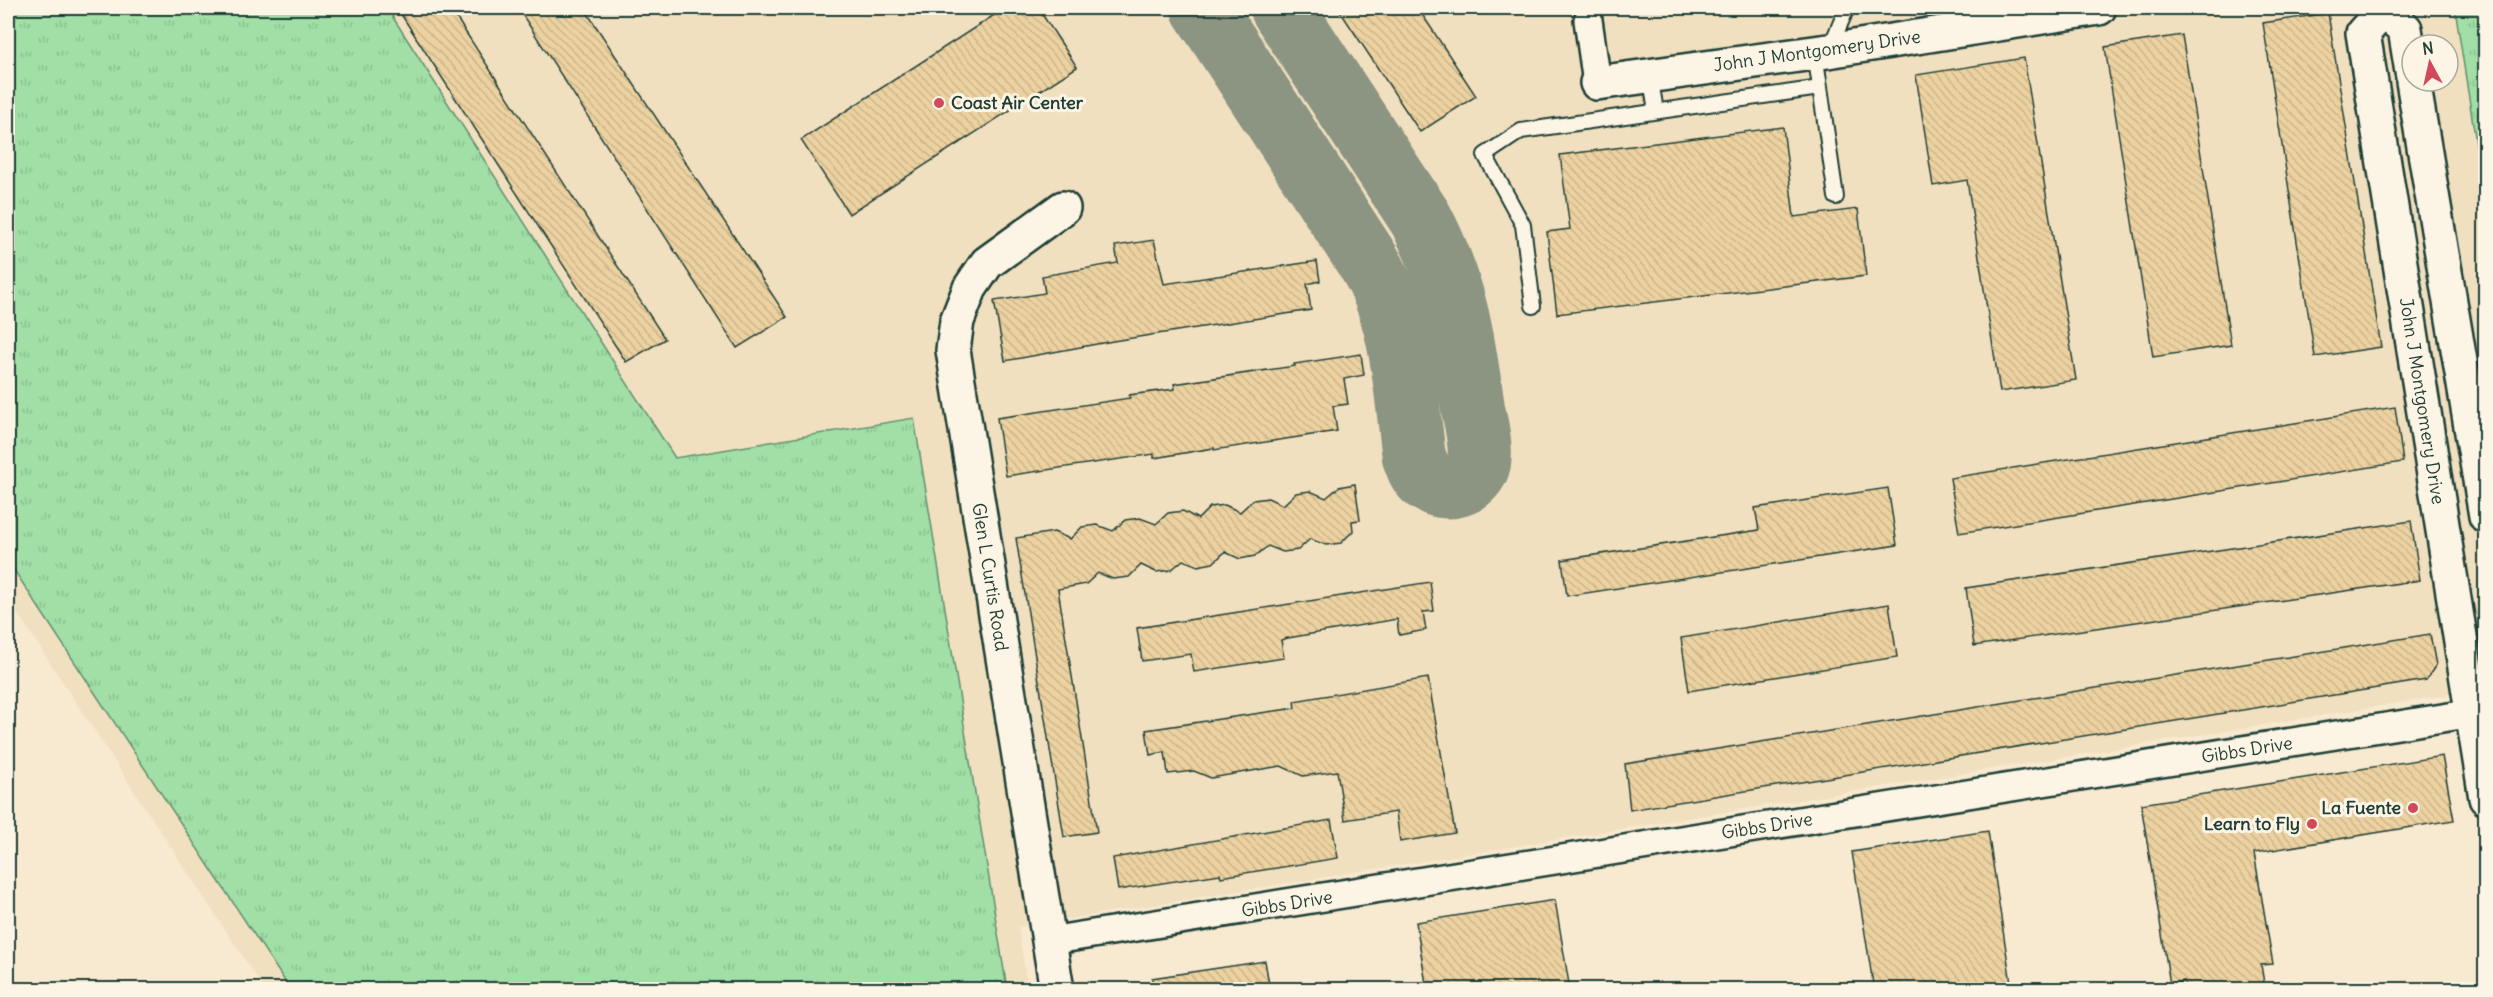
<svg xmlns="http://www.w3.org/2000/svg" width="2493" height="997" font-family="Delius,sans-serif">
<style>
.built{fill:#f1e0c0;fill-rule:evenodd}
.grass{fill:url(#grass-tufts);stroke:#608e6e;stroke-width:1.5}
.lines{fill:none;stroke-linecap:round;stroke-linejoin:round}
.taxiway{stroke:#8c9482;stroke-width:64}
.building{fill:url(#building-back-hatch);stroke:#1f3d34;stroke-width:1.5}
.lane-casing{stroke:#1f3d34;stroke-width:18}
.street-casing{stroke:#1f3d34;stroke-width:32}
.secondary-casing{stroke:#1f3d34;stroke-width:38}
.lane{stroke:#fcf5e5;stroke-width:14}
.street{stroke:#fcf5e5;stroke-width:27}
.secondary{stroke:#fcf5e5;stroke-width:33}
.poi-dot{fill:#d1495b;stroke:#fcf5e5;stroke-width:2}
.labels{text-anchor:middle;stroke-width:6;stroke-linejoin:round;paint-order:stroke}
.street-label{font-size:18px;fill:#1f3d34;stroke:#fcf5e5}
.poi-label{font-size:18px;font-weight:bold;fill:#1f3d34;stroke:#fcf5e5;text-anchor:end}
</style>
<defs>
<pattern id="grass-tufts" width="24" height="20" patternUnits="userSpaceOnUse" patternTransform="scale(1.5)"><rect width="24" height="20" fill="#a1dfa7"/><path d="M3 7l-1-3M5 7V3M7 7l1-3M15 17l-1-3M17 17v-4M19 17l1-3" fill="none" stroke="#8ac090"/></pattern>
<pattern id="building-back-hatch" width="6" height="6" patternUnits="userSpaceOnUse" patternTransform="scale(1.5)"><rect width="6" height="6" fill="#edd2a1"/><path d="M-1 5l2 2M0 0l6 6M5-1l2 2" fill="none" stroke="#cbb58b"/></pattern>
</defs>
<rect width="100%" height="100%" fill="#f8ead1"/>
<filter id="ink" filterUnits="userSpaceOnUse"><feTurbulence type="fractalNoise" baseFrequency=".0167" numOctaves="2"/><feDisplacementMap in="SourceGraphic" scale="12" xChannelSelector="R" yChannelSelector="G"/><feConvolveMatrix kernelMatrix="1 2 1 2 8 2 1 2 1" color-interpolation-filters="sRGB"/></filter>
<g filter="url(#ink)">
<!-- built -->
<path class="built" d="M8,8H2485V689L1018,927L1028,989H264L8,599ZM2412,45H2448V81H2412Z"/>
<!-- grass -->
<g class="grass">
<path d="M8,8H387L675,458L914,418L1007,989H290L8,561Z"/>
<path d="M2455,8H2485V201Z"/>
</g>
<g class="lines">
<!-- taxiway -->
<path class="taxiway" d="M1203,8L1368,261C1404,318 1405,391 1414,457C1417,465 1420,475 1427,480C1445,493 1474,486 1479,463C1482,446 1476,425 1473,408C1463,336 1455,284 1421,219L1282,8"/>
</g>
<!-- building -->
<g class="building">
<path d="M397,8H450L665,339L626,362Z"/>
<path d="M518,8H584L787,317L737,348Z"/>
<path d="M1005,8H1038L1077,67L849,214L801,140Z"/>
<path d="M1338,8H1418L1476,96L1420,132Z"/>
<path d="M2328,13L2381,347L2315,357L2263,23Z"/>
<path d="M2182,35L2231,345L2153,357L2105,47Z"/>
<path d="M2024,58L2076,380L2000,392L1967,180L1933,186L1916,75Z"/>
<path d="M1783,127L1794,217L1858,209L1866,276L1557,314L1547,232L1570,229L1560,155Z"/>
<path d="M1154,240L1164,284L1317,261L1320,281L1307,284L1311,310L1113,341L1005,361L994,301L1045,293L1042,276L1118,263L1115,246Z"/>
<path d="M1361,354L1364,375L1344,379L1348,404L1333,406L1337,431L1214,450V448L1154,458V454L1006,476L997,418L1130,398L1129,395L1175,389L1174,384L1295,366L1294,364Z"/>
<path d="M2395,407L2403,462L1959,533L1950,478Z"/>
<path d="M1355,484L1360,520L1352,521L1353,531L1341,543L1326,545L1310,539L1298,550L1283,552L1268,546L1255,556L1240,559L1225,552L1213,563L1198,566L1183,560L1171,570L1156,572L1141,565L1129,577L1113,579L1098,573L1086,584L1058,589L1097,832L1064,837L1016,538L1054,532L1070,539L1082,527L1097,525L1113,531L1125,520L1140,518L1156,524L1168,513L1183,511L1198,519L1210,507L1225,505L1240,512L1253,500L1268,498L1283,505L1296,493L1310,491L1326,498L1339,487Z"/>
<path d="M1888,488L1897,545L1567,596L1562,560L1759,530L1755,508Z"/>
<path d="M2411,521L2420,580L1974,646L1966,588Z"/>
<path d="M1430,582L1434,611L1423,612L1426,630L1399,635L1397,619L1288,638L1281,640L1284,658L1194,672L1191,654L1142,661L1137,628Z"/>
<path d="M1889,604L1897,657L1689,691L1681,638Z"/>
<path d="M2430,634L2436,665L2426,680L1630,810L1625,764Z"/>
<path d="M1428,678L1455,833L1400,842L1396,812L1345,820L1337,771L1303,776L1281,766L1211,778L1194,771L1168,774L1165,752L1150,755L1146,730L1295,708L1294,701Z"/>
<path d="M2442,756L2454,820L2254,853L2273,964L2261,965L2264,983L2223,990H2185L2184,981L2170,984L2141,804Z"/>
<path d="M1331,820L1338,858L1221,877L1220,874L1118,890L1113,858Z"/>
<path d="M1988,831L2012,990H1874L1852,852Z"/>
<path d="M1555,900L1570,990H1427L1416,922Z"/>
<path d="M1265,961L1270,990H1153L1152,978Z"/>
</g>
<g class="lines">
<!-- lane casing -->
<g class="lane-casing">
<g id="lane">
<path d="M1829,50L1847,8"/>
<path d="M1815,53L1836,197"/>
<path d="M1650,75L1656,111"/>
<path d="M1533,306L1523,225L1485,155L1521,131L1820,88"/>
</g>
</g>
<!-- street casing -->
<g class="street-casing">
<g id="street">
<path d="M1588,20L1597,83"/>
<path d="M1049,941L2486,711"/>
</g>
</g>
<!-- secondary casing -->
<g class="secondary-casing">
<g id="secondary">
<path d="M2380,8L2405,29L2412,72"/>
<path d="M2383,11L2363,33L2486,798"/>
<path d="M2413,81L2486,516"/>
<path d="M1597,83L1828,51L2099,8"/>
<path d="M1057,990L953,350L957,321L970,288L987,263L1063,208"/>
</g>
</g>
<!-- lane -->
<use href="#lane" class="lane"/>
<!-- street -->
<use href="#street" class="street"/>
<!-- secondary -->
<use href="#secondary" class="secondary"/>
</g>
</g>
<!-- markers -->
<g class="poi-dot">
<circle cx="939" cy="103" r="6"/>
<circle cx="2413" cy="808" r="6"/>
<circle cx="2312" cy="824" r="6"/>
</g>
<g class="labels">
<!-- street labels -->
<g class="street-label">
<text transform="translate(1817 51) rotate(-8)" y="6">John J Montgomery Drive</text>
<text transform="translate(2422 401) rotate(81)" y="6">John J Montgomery Drive</text>
<text transform="translate(990 577) rotate(81)" y="6">Glen L Curtis Road</text>
<text transform="translate(2247 750) rotate(-9)" y="6">Gibbs Drive</text>
<text transform="translate(1767 826) rotate(-9)" y="6">Gibbs Drive</text>
<text transform="translate(1287 904) rotate(-9)" y="6">Gibbs Drive</text>
</g>
<!-- poi labels -->
<g class="poi-label">
<text x="951" y="109" text-anchor="start">Coast Air Center</text>
<text x="2401" y="814">La Fuente</text>
<text x="2300" y="830">Learn to Fly</text>
</g>
</g>
<!-- margin -->
<rect width="2493" height="997" fill="none" stroke="#fcf5e5" stroke-width="30"/>
<rect x="15" y="15" width="2463" height="967" fill="none" stroke="#1f3d34" stroke-width="2" filter="url(#ink)"/>
<!-- north arrow -->
<g transform="translate(2430 63) rotate(352)"><circle r="28" fill="#fcf5e5" stroke="#a4ab9e" stroke-width="1.5"/>
<path d="M0-4.5L10 22L0 15L-10 22Z" fill="#d1495b"/>
<text y="-9" font-size="16" font-weight="bold" text-anchor="middle" fill="#1f3d34">N</text>
</g>
</svg>
